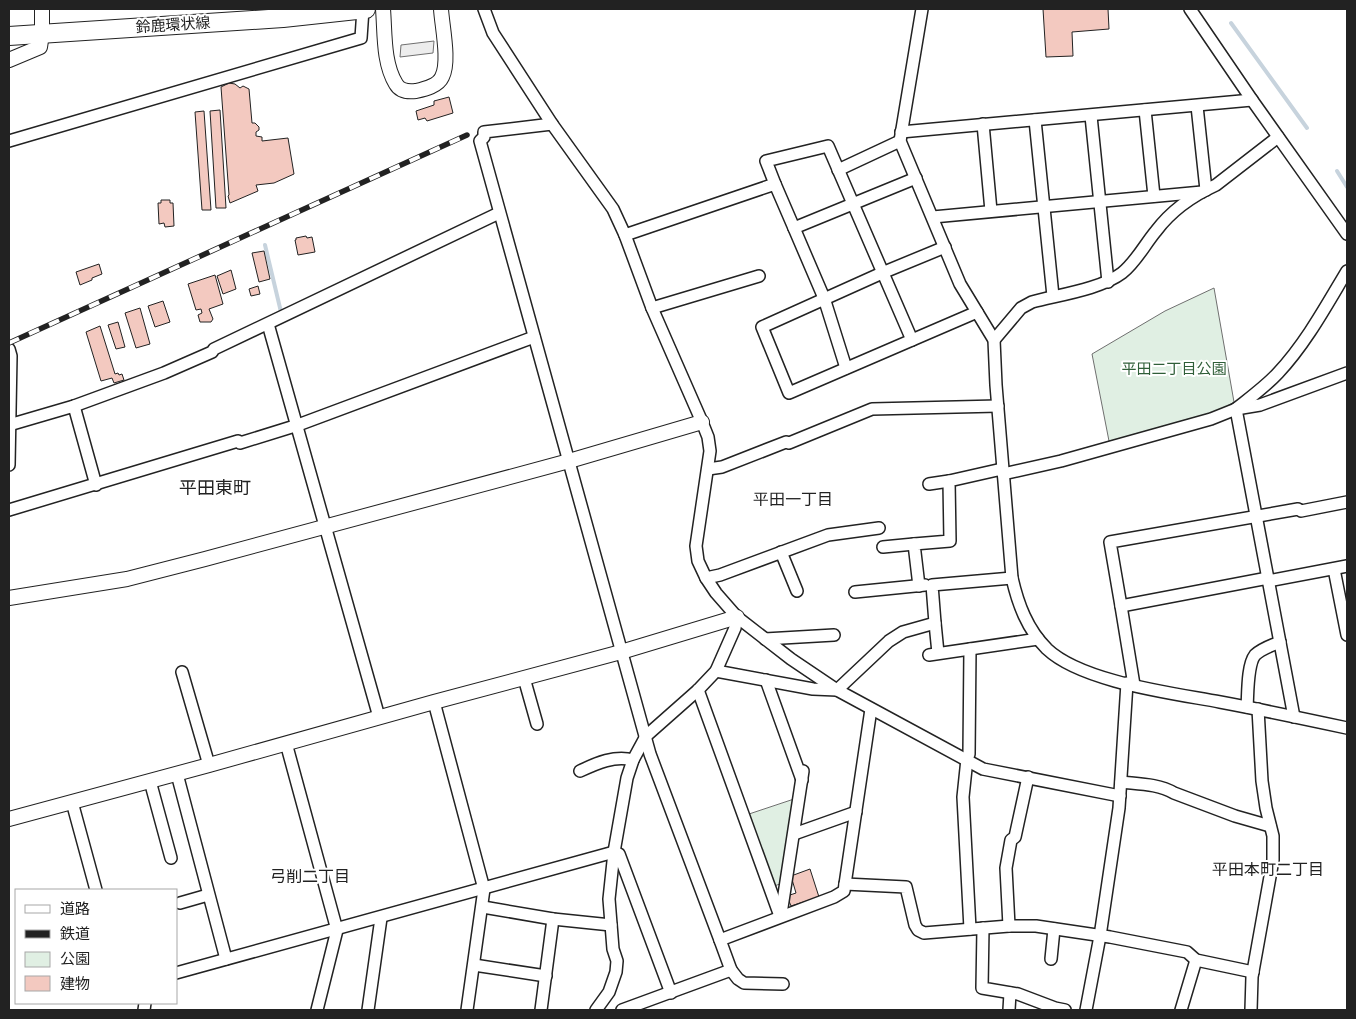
<svg xmlns="http://www.w3.org/2000/svg" width="1356" height="1019" font-family="'DM Sans','Noto Sans JP',sans-serif">
<style>
.green{fill:#e0efe3;stroke:#6f6f6f}
.parking{fill:#ededed;stroke:#6f6f6f}
.lines{fill:none;stroke-linecap:round;stroke-linejoin:round}
.stream{stroke:#c7d3dd;stroke-width:4}
.building{fill:#f3c9c0;stroke:#222}
.minor-casing{stroke:#222;stroke-width:14}
.tertiary-casing{stroke:#222;stroke-width:16}
.primary-casing{stroke:#222;stroke-width:20}
.minor{stroke:#fff;stroke-width:11}
.tertiary{stroke:#fff;stroke-width:14}
.primary{stroke:#fff;stroke-width:18}
.rail-casing{stroke:#222;stroke-width:5.5}
.rail{stroke:#fff;stroke-width:4;stroke-dasharray:11;stroke-linecap:butt}
.labels{text-anchor:middle;stroke-width:4;stroke-linejoin:round;paint-order:stroke}
.street-label{font-size:15px;fill:#222;stroke:#fff}
.park-label{font-size:15px;fill:#2f5e38;stroke:#fff}
.neighbourhood-label{font-size:16px;fill:#222;stroke:#fff}
.quarter-label{font-size:18px;fill:#222;stroke:#fff}
</style>
<rect width="100%" height="100%" fill="#fff"/>
<!-- green -->
<g class="green">
<path d="M1214,288L1234,402L1219,411L1124,439L1109,441L1092,354L1165,311Z"/>
<path d="M794,799L780,884L774,886L749,814Z"/>
</g>
<!-- parking -->
<path class="parking" d="M434,41L433,53L400,57L401,45Z"/>
<g class="lines">
<!-- stream -->
<g class="stream">
<path d="M1231,23L1307,128"/>
<path d="M1337,171L1347,187"/>
<path d="M265,245L281,312"/>
</g>
</g>
<!-- building -->
<g class="building">
<path d="M1043,9H1108L1109,29L1072,32L1073,56L1046,57Z"/>
<path d="M229,83L235,84L240,88L243,86L249,89L252,123H255L259,127V130L256,132V136L262,137V141L288,138L294,174L274,183L256,185L258,191L230,203L228,196L229,195L221,87Z"/>
<path d="M449,97L453,113L427,121L425,118L418,120L416,111L434,105V101Z"/>
<path d="M220,110L226,208H216L210,111Z"/>
<path d="M204,111L211,210H202L195,112Z"/>
<path d="M161,200H170V203H173L174,226L165,227L164,223L159,224L158,203H161Z"/>
<path d="M306,236L307,238L312,237L315,252L298,255L295,240H296V238Z"/>
<path d="M264,251L270,279L259,282L252,253Z"/>
<path d="M99,264L102,274L92,278V280L80,285L76,272Z"/>
<path d="M231,270L236,289L223,294L217,276Z"/>
<path d="M215,275L223,304L209,309L213,319L211,322H200L198,315L202,313L201,309L196,310L188,284Z"/>
<path d="M258,286L260,294L251,296L249,289Z"/>
<path d="M163,301L170,322L155,327L148,306Z"/>
<path d="M140,308L150,344L136,348L125,313Z"/>
<path d="M118,322L125,347L116,349L108,325Z"/>
<path d="M100,326L115,374L118,373L119,375L122,374L124,380L114,383L112,378L101,381L86,332Z"/>
<path d="M810,869L819,897L791,906L787,896L796,893L791,876Z"/>
</g>
<g class="lines">
<!-- minor casing -->
<g class="minor-casing">
<g id="minor">
<path d="M484,9L493,33L552,124L613,209L625,235L652,308L702,422L708,437L710,451L696,546L698,561L706,578L716,593L737,617L791,659L837,690L983,769L1120,796"/>
<path d="M922,9L900,141L960,284L994,340L996,385L1012,578C1018,604 1027,629 1047,649C1082,682 1172,693 1220,702C1263,710 1305,719 1347,728"/>
<path d="M1190,9L1252,100L1347,234"/>
<path d="M1197,106L1206,190"/>
<path d="M1145,110L1154,196"/>
<path d="M1091,116L1108,282"/>
<path d="M1035,120L1053,296"/>
<path d="M552,124L484,132V137L480,141L650,754L720,940"/>
<path d="M983,124L991,211"/>
<path d="M901,132L1252,100"/>
<path d="M9,141L361,38L363,9"/>
<path d="M838,170L900,141"/>
<path d="M775,184L766,161L828,146L912,340"/>
<path d="M933,217L1202,192"/>
<path d="M794,228L824,298L846,368"/>
<path d="M625,235L775,184L794,228L916,178"/>
<path d="M945,247L882,273L762,327L789,393L977,312"/>
<path d="M652,308L759,276"/>
<path d="M268,324L379,717"/>
<path d="M994,340L1021,308L1032,302C1058,295 1101,289 1122,273C1136,262 1145,244 1156,231C1171,211 1194,195 1216,185L1278,137"/>
<path d="M9,349L11,356L9,465"/>
<path d="M74,406L96,485"/>
<path d="M1237,408C1251,397 1266,386 1278,373C1306,343 1326,306 1347,271"/>
<path d="M1236,409L1294,717"/>
<path d="M9,425L74,406L164,373L212,352L214,349L499,213"/>
<path d="M708,469L722,467L786,442L789,443L872,409L998,406"/>
<path d="M1003,474L1061,461L1211,419L1236,409L1260,405L1347,373"/>
<path d="M929,484L949,481"/>
<path d="M9,510L238,441L240,443L298,425L534,337"/>
<path d="M883,547L914,544"/>
<path d="M781,552L797,591"/>
<path d="M1334,569L1347,635"/>
<path d="M706,578L720,575L828,535L879,528"/>
<path d="M1268,578L1121,606L1110,542L1298,509L1301,511L1347,502"/>
<path d="M1268,581L1347,566"/>
<path d="M919,586L914,544L950,541L949,481L1002,469"/>
<path d="M855,592L925,585"/>
<path d="M1121,606L1134,685"/>
<path d="M935,623L938,653"/>
<path d="M765,639L834,635"/>
<path d="M929,655L1038,639"/>
<path d="M716,671L813,689L837,690L889,641L903,632L935,623L932,585L1012,578"/>
<path d="M182,672L209,765"/>
<path d="M524,678L537,724"/>
<path d="M766,680L802,780"/>
<path d="M698,690L780,916"/>
<path d="M434,702L484,889L467,1010"/>
<path d="M1247,707C1248,695 1247,665 1255,655C1261,649 1272,645 1280,642"/>
<path d="M286,743L337,930L317,1010"/>
<path d="M580,771C597,763 615,755 633,760"/>
<path d="M177,774L226,959"/>
<path d="M150,781L171,858"/>
<path d="M1121,782C1139,784 1159,784 1174,793L1235,816L1270,826"/>
<path d="M72,802L96,890"/>
<path d="M794,834L856,812"/>
<path d="M614,852L619,854L622,862L671,993"/>
<path d="M845,884L906,887L915,925L918,930L924,933L1009,926H1036L1110,937L1187,952L1196,960L1253,972"/>
<path d="M180,903L208,895"/>
<path d="M483,907L553,919L611,925"/>
<path d="M781,914L803,771"/>
<path d="M1009,926L1006,868L1011,840L1015,837L1028,777"/>
<path d="M983,928L982,988L1018,994L1055,1008L1065,1010"/>
<path d="M970,929L963,797L967,759L969,754L970,649"/>
<path d="M1051,959L1054,929"/>
<path d="M474,965L546,976"/>
<path d="M731,970L738,979L744,983L783,984"/>
<path d="M176,973L614,852"/>
<path d="M144,1010L145,1003"/>
<path d="M368,1010L381,918"/>
<path d="M541,1010L553,919"/>
<path d="M596,1010L609,992L616,972L617,961L613,949L609,899L614,852L627,778L633,760L646,736L698,690L716,671L735,628L737,617"/>
<path d="M622,1010L731,970L720,940L834,897L844,891L871,709"/>
<path d="M1009,1010L1010,993"/>
<path d="M1086,1010L1100,936L1119,808L1127,683"/>
<path d="M1181,1010L1196,960"/>
<path d="M1251,1010L1252,977L1273,860V836L1266,808L1262,781L1258,709"/>
</g>
</g>
<!-- tertiary casing -->
<g class="tertiary-casing">
<g id="tertiary">
<path d="M383,9C385,33 383,63 396,84C400,91 408,92 416,91C425,89 438,86 442,77C450,62 442,26 441,9"/>
<path d="M9,60L40,47L42,34V9"/>
<path d="M9,598L127,579L205,559L569,461L702,422"/>
<path d="M9,819L209,765L434,702L621,652L737,617"/>
</g>
</g>
<!-- primary casing -->
<g class="primary-casing">
<path id="primary" d="M9,36L283,18L366,9"/>
</g>
<!-- minor -->
<use href="#minor" class="minor"/>
<!-- tertiary -->
<use href="#tertiary" class="tertiary"/>
<!-- primary -->
<use href="#primary" class="primary"/>
<!-- rail casing -->
<g class="rail-casing">
<path id="rail" d="M9,343L467,135"/>
</g>
<!-- rail -->
<use href="#rail" class="rail"/>
</g>
<g class="labels">
<!-- street labels -->
<g class="street-label">
<text transform="translate(173 25) rotate(-4)" y="5">鈴鹿環状線</text>
</g>
<!-- park labels -->
<g class="park-label">
<text x="1174" y="374">平田二丁目公園</text>
</g>
<!-- neighbourhood labels -->
<g class="neighbourhood-label">
<text x="793" y="505">平田一丁目</text>
<text x="1268" y="875">平田本町二丁目</text>
<text x="310" y="882">弓削二丁目</text>
</g>
<!-- quarter labels -->
<g class="quarter-label">
<text x="215" y="494">平田東町</text>
</g>
</g>
<!-- border -->
<rect width="1356" height="1019" fill="none" stroke="#222222" stroke-width="20"/>
<!-- legend -->
<rect x="15" y="889" width="162" height="115" fill="#ffffff" stroke="#a7a7a7"/>
<rect x="25" y="905" width="25" height="8" fill="#ffffff" stroke="#a7a7a7"/>
<text x="60" y="914" font-size="15" fill="#222222">道路</text>
<rect x="25" y="930" width="25" height="8" fill="#222222" stroke="#a7a7a7"/>
<text x="60" y="939" font-size="15" fill="#222222">鉄道</text>
<rect x="25" y="952" width="25" height="15" fill="#e0efe3" stroke="#a7a7a7"/>
<text x="60" y="964" font-size="15" fill="#222222">公園</text>
<rect x="25" y="976" width="25" height="15" fill="#f3c9c0" stroke="#a7a7a7"/>
<text x="60" y="989" font-size="15" fill="#222222">建物</text>
</svg>
